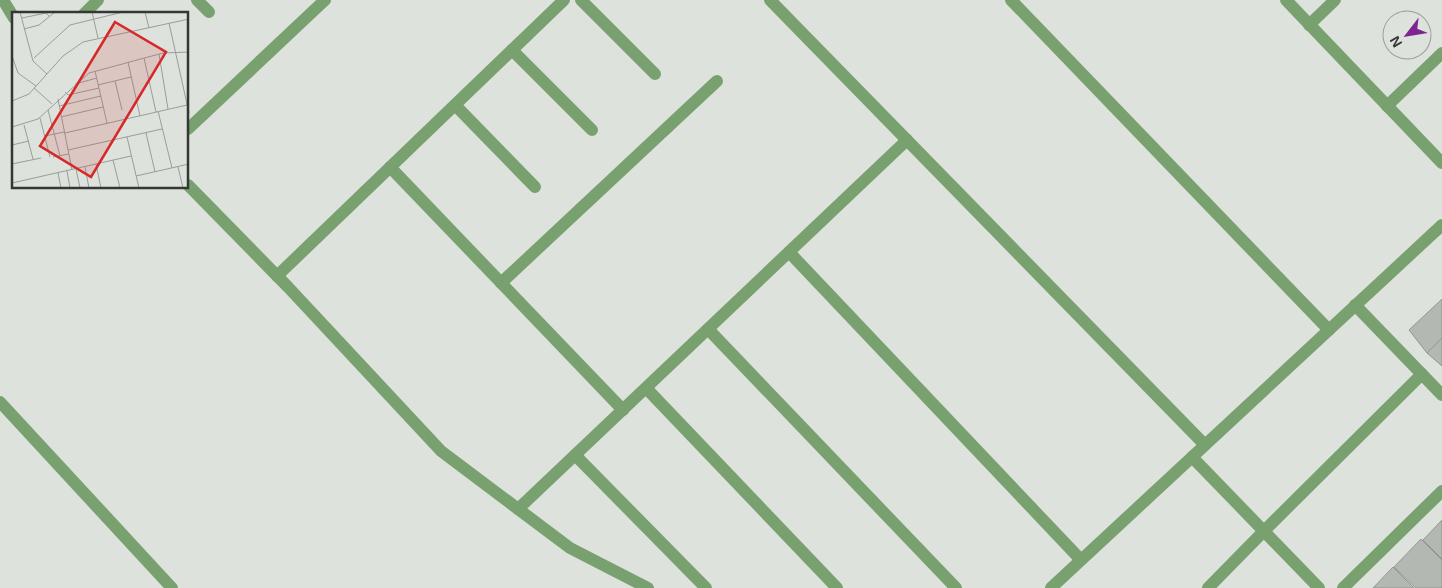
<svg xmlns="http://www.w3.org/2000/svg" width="1442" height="588" font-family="Arial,sans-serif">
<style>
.building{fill:#b3b8b2;stroke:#939792}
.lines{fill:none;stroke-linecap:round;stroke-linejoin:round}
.service{stroke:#78a16f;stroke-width:12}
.minor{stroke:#78a16f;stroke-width:12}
.tertiary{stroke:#78a16f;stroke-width:12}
.inset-road{fill:none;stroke:#9a9e99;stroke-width:1}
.view{fill:#d62828;fill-opacity:0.15;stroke:#d62828;stroke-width:2.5}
.inset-edge{fill:none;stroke:#353735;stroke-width:2.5}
</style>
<rect width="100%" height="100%" fill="#dde2dc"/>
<!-- building -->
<g class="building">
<path d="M1442,299V338L1427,353L1409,330Z"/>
<path d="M1442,338V366L1427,353Z"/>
<path d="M1442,520V559L1423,540Z"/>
<path d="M1421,539L1442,560V588H1416L1394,567Z"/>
<path d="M1393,567L1414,588H1373Z"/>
</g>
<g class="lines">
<!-- service -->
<g class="service">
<path d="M197,0L209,12"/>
<path d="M581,0L655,74"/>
<path d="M512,50L592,130"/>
<path d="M455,105L535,187"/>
</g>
<!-- minor -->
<g class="minor">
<path d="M3,0L14,18"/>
<path d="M770,0L1205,445"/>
<path d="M1011,0L1329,330"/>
<path d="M1286,0L1442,163"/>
<path d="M84,14L98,0"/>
<path d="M1309,25L1335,0"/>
<path d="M1387,106L1442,53"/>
<path d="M188,129L325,0"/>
<path d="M390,167L623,410"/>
<path d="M188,185L288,287L441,451L570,548L648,588"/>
<path d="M789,252L1081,560"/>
<path d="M277,276L564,0"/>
<path d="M501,283L717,81"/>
<path d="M1355,305L1442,395"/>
<path d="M708,329L956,588"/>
<path d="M646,388L837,588"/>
<path d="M575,455L706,588"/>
<path d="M1192,457L1319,588"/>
<path d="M518,509L907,140"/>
<path d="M1051,588L1442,225"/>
<path d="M1208,588L1264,531L1422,374"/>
<path d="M1343,588L1442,491"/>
</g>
<!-- tertiary -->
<path class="tertiary" d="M0,402L172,588"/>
</g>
<!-- overview -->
<g transform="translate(12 12)">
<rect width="176" height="176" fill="#dde2dc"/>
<path class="inset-road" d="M8,0L21,49L35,62M80,0L86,26M133,0L137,16M10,6L34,1L37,4M157,11L177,101M12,17L27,13L43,0M147,42L156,97M0,44L6,61L24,74M22,46L58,13L111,0M132,46L144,100M116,50L128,104M83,59L95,111M103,69L110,98M63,72L85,66M86,73L119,65M22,76L40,92M53,80L56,83L87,76M46,87L60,158M0,89L17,82L51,44L71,30L177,7M47,94L89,84M36,98L48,144M146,99L160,156M49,105L91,95M28,106L38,145M12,113L21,147M0,115L26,107L77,61L151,41L177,40M53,121L175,93M134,121L143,160M33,124L52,120M115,125L127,176M0,133L17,129M56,138L150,117M41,145L57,142M101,148L108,176M0,152L29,146M84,152L89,176M73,155L77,176M166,155L171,176M64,157L68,176M55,159L58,176M46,161L49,176M124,164L177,152M0,171L119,144"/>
<path class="view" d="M103,10L154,40L79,165L28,134Z"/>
<rect width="176" height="176" class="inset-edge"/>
</g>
<!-- north arrow -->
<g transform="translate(1407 35) rotate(239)"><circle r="24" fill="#dde2dc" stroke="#9a9e99"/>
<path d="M0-4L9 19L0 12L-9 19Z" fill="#7f2592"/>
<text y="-8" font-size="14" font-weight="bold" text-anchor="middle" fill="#353735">N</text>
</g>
</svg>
